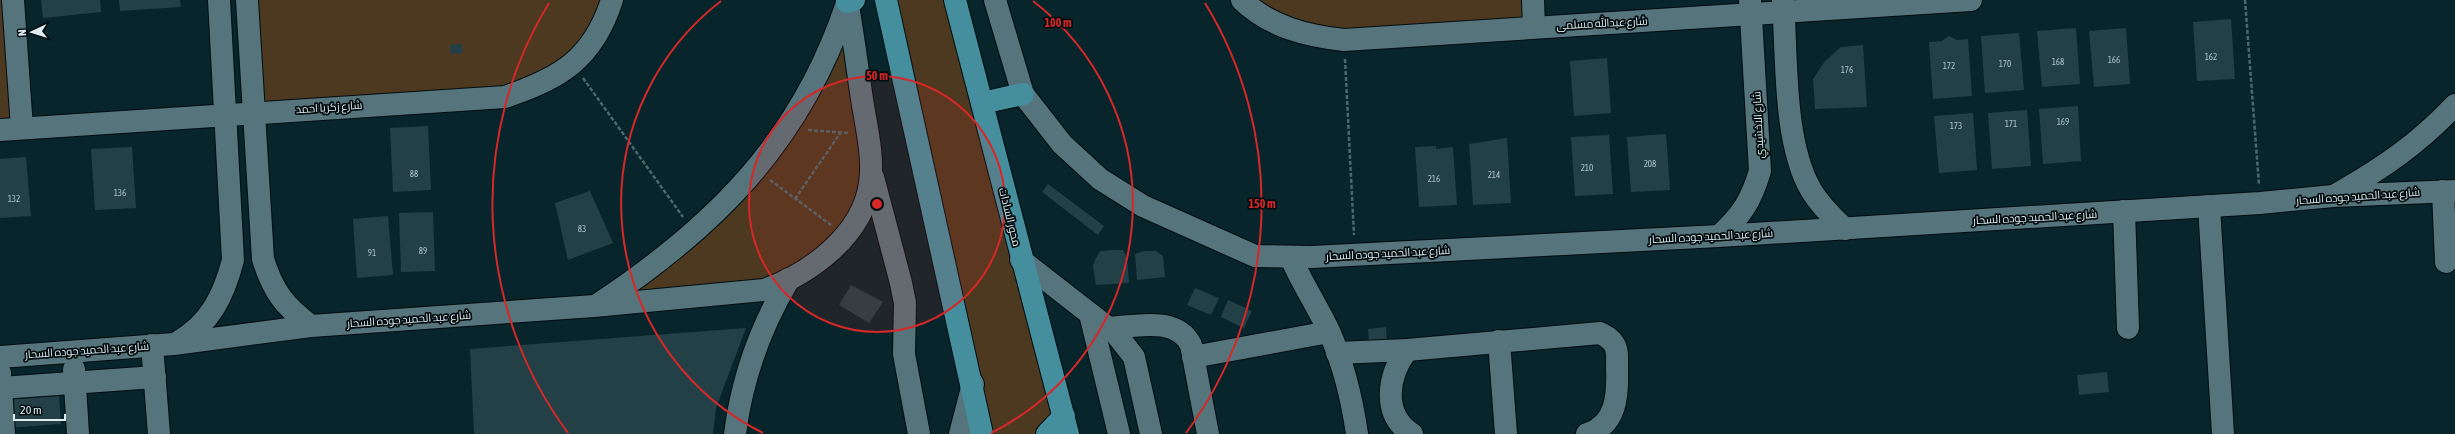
<svg xmlns="http://www.w3.org/2000/svg" width="2455" height="434" font-family="'Asap Condensed',Cairo,sans-serif">
<style>
.green{fill:#4d391f}
.building{fill:#234046}
.lines{fill:none;stroke-linecap:round;stroke-linejoin:round}
.minor-casing{stroke:#000d11;stroke-width:24}
.major-casing{stroke:#000d11;stroke-width:24}
.path{stroke:#4e676c;stroke-width:2.5;stroke-dasharray:4 2;stroke-linecap:butt}
.minor{stroke:#56747b;stroke-width:22}
.major{stroke:#448e9e;stroke-width:22}
.ring{fill:none;stroke:#d62828;stroke-width:2}
.labels{text-anchor:middle;stroke-width:3.5;stroke-linejoin:round;paint-order:stroke}
.number-label{font-size:9px;fill:#afc2c7}
.street-label{font-size:11px;fill:#deeef2;stroke:#030c0f}
.centre{fill:#d62828;stroke:#030c0f;stroke-width:2}
.ring-label{font-size:12px;text-anchor:middle;font-weight:bold;fill:#d62828;stroke:#030c0f;stroke-width:3.5;stroke-linejoin:round;paint-order:stroke}
</style>
<rect width="100%" height="100%" fill="#07252b"/>
<!-- green -->
<g class="green">
<path d="M0,0H13L22,128L0,130Z"/>
<path d="M247,0H612L598,36L541,85L254,112Z"/>
<path d="M886,0H955L1064,416L1047,434H992L972,387Z"/>
<path d="M1242,0H1533L1534,27L1344,40Z"/>
<path d="M847,2L867,198L789,279L594,306L756,170Z"/>
</g>
<!-- building -->
<g class="building">
<path d="M41,0H100L101,12L43,18Z"/>
<path d="M119,0H180L181,7L120,11Z"/>
<path d="M2231,19L2235,79L2197,81L2193,22Z"/>
<path d="M2076,28L2080,84L2042,87L2037,31Z"/>
<path d="M2126,28L2130,84L2094,87L2089,31Z"/>
<path d="M2019,33L2024,90L1985,93L1981,36Z"/>
<path d="M1949,36L1957,40L1968,39L1972,96L1933,99L1929,42L1942,41Z"/>
<path d="M462,44L463,53L451,54L450,45Z"/>
<path d="M1863,45L1867,107L1815,109L1813,79L1825,61L1841,47Z"/>
<path d="M1607,58L1611,113L1574,116L1570,61Z"/>
<path d="M2078,106L2081,161L2043,164L2039,109Z"/>
<path d="M2027,110L2031,166L1992,169L1988,113Z"/>
<path d="M1973,113L1977,170L1939,173L1934,116Z"/>
<path d="M428,126L431,190L393,192L390,128Z"/>
<path d="M1666,134L1670,190L1631,192L1627,137Z"/>
<path d="M1609,135L1613,194L1575,196L1571,137Z"/>
<path d="M1507,138L1511,203L1473,205L1469,144Z"/>
<path d="M1436,146V149L1453,147L1457,205L1419,207L1415,147Z"/>
<path d="M132,147L136,208L95,210L91,149Z"/>
<path d="M26,157L31,216L0,218V159Z"/>
<path d="M1048,184L1104,226L1098,235L1042,192Z"/>
<path d="M590,191L613,243L568,260L555,203Z"/>
<path d="M433,212L435,271L401,272L399,213Z"/>
<path d="M388,216L393,275L357,278L353,219Z"/>
<path d="M1112,250H1123L1127,258L1129,283L1096,285L1093,266L1095,260L1100,251Z"/>
<path d="M1144,251H1156L1163,256L1165,277L1137,280L1135,254Z"/>
<path d="M851,285L883,302L869,323L839,305Z"/>
<path d="M1195,288L1219,298L1211,315L1187,305Z"/>
<path d="M1228,300L1252,311L1244,328L1221,317Z"/>
<path d="M1386,327L1387,343L1369,344L1368,329Z"/>
<path d="M746,328L716,408L713,434H474L470,349Z"/>
<path d="M2107,372L2109,392L2079,395L2077,375Z"/>
<path d="M59,396L61,424L7,428L5,400Z"/>
</g>
<g class="lines">
<!-- minor casing -->
<g class="minor-casing">
<g id="minor">
<path d="M13,0L22,128"/>
<path d="M247,0L263,259C273,291 284,306 311,326"/>
<path d="M995,0L1023,94L1062,144L1100,179L1143,206L1255,256L1312,257L1719,236L2260,203L2333,196L2455,191"/>
<path d="M1242,0C1270,27 1307,36 1344,40L1971,0"/>
<path d="M1533,0L1534,27"/>
<path d="M1783,0C1787,56 1783,142 1811,190C1820,205 1832,217 1845,229"/>
<path d="M0,130L505,97C561,78 593,59 612,0"/>
<path d="M873,177L901,283L905,303L904,354L919,434"/>
<path d="M2443,191L2446,262"/>
<path d="M2337,194C2383,168 2418,144 2455,105"/>
<path d="M2209,206L2223,434"/>
<path d="M2124,211L2128,328"/>
<path d="M1719,236C1742,215 1751,201 1760,171L1750,0"/>
<path d="M1291,258C1302,283 1317,306 1329,331C1343,363 1352,399 1357,434"/>
<path d="M1021,260L1116,334L1134,357L1151,434"/>
<path d="M597,305C715,227 800,142 846,6"/>
<path d="M1090,314L1119,434"/>
<path d="M1107,328C1134,327 1176,315 1191,345L1208,434"/>
<path d="M1499,341L1506,434"/>
<path d="M178,342C210,324 224,295 233,260L219,0"/>
<path d="M152,345L159,434"/>
<path d="M1407,350C1388,375 1381,414 1412,434"/>
<path d="M1337,353L1407,350L1600,333C1606,336 1610,338 1614,344C1618,350 1617,360 1617,368C1618,394 1617,425 1587,434"/>
<path d="M0,357L174,344L311,326L594,306L764,290C810,274 863,235 870,183C874,156 866,126 862,99C857,66 853,33 847,0"/>
<path d="M1193,357L1329,332"/>
<path d="M74,369L78,434"/>
<path d="M0,373L4,434"/>
<path d="M1,388L155,377"/>
<path d="M735,434C742,377 760,328 789,279"/>
<path d="M960,434L973,384"/>
</g>
</g>
<!-- major casing -->
<g class="major-casing">
<g id="major">
<path d="M886,0L982,434"/>
<path d="M955,0L1068,434"/>
<path d="M847,2L854,0"/>
<path d="M982,103L1023,94"/>
<path d="M1047,434L1064,416"/>
</g>
</g>
<!-- path -->
<g class="path">
<path d="M2245,0L2259,185"/>
<path d="M1345,59L1354,235"/>
<path d="M583,78L683,217"/>
<path d="M808,130L849,133"/>
<path d="M770,180L831,225"/>
<path d="M795,199L841,132"/>
</g>
<!-- minor -->
<use href="#minor" class="minor"/>
<!-- major -->
<use href="#major" class="major"/>
</g>
<!-- distance rings -->
<circle cx="877" cy="204" r="128" fill="#d62828" fill-opacity=".12"/>
<g class="ring">
<circle cx="877" cy="204" r="128"/>
<path d="M763 433A256 256 0 0 1 721 1M1033 1A256 256 0 0 1 991 433"/>
<path d="M568 433A385 385 0 0 1 549 3M1205 3A385 385 0 0 1 1186 433"/>
</g>
<g class="labels">
<!-- number labels -->
<g class="number-label">
<text x="2211" y="60">162</text>
<text x="2114" y="63">166</text>
<text x="2058" y="65">168</text>
<text x="2005" y="67">170</text>
<text x="1949" y="69">172</text>
<text x="1847" y="73">176</text>
<text x="2063" y="125">169</text>
<text x="2011" y="127">171</text>
<text x="1956" y="129">173</text>
<text x="1650" y="167">208</text>
<text x="1587" y="171">210</text>
<text x="414" y="177">88</text>
<text x="1494" y="178">214</text>
<text x="1434" y="182">216</text>
<text x="120" y="196">136</text>
<text x="14" y="202">132</text>
<text x="582" y="232">83</text>
<text x="423" y="254">89</text>
<text x="372" y="256">91</text>
</g>
<!-- street labels -->
<g class="street-label">
<text transform="translate(1602 23) rotate(-3)" y="4">شارع عبدالله مسلمى</text>
<text transform="translate(329 107) rotate(-4)" y="4">شارع زكريا احمد</text>
<text transform="translate(1758 125) rotate(-93)" y="4">شارع الاخشيدي</text>
<text transform="translate(2358 196) rotate(-4)" y="4">شارع عبد الحميد جوده السحار</text>
<text transform="translate(1010 217) rotate(76)" y="4">محور السادات</text>
<text transform="translate(2035 217) rotate(-3)" y="4">شارع عبد الحميد جوده السحار</text>
<text transform="translate(1711 236) rotate(-3)" y="4">شارع عبد الحميد جوده السحار</text>
<text transform="translate(1388 253) rotate(-3)" y="4">شارع عبد الحميد جوده السحار</text>
<text transform="translate(409 319) rotate(-4)" y="4">شارع عبد الحميد جوده السحار</text>
<text transform="translate(87 350) rotate(-4)" y="4">شارع عبد الحميد جوده السحار</text>
</g>
</g>
<circle cx="877" cy="204" r="6" class="centre"/>
<g class="ring-label">
<text x="1058" y="27">100 m</text>
<text x="877" y="80">50 m</text>
<text x="1262" y="208">150 m</text>
</g>
<!-- north arrow -->
<g transform="translate(32 32) rotate(266)" stroke="#030c0f" stroke-width="3" paint-order="stroke">
<path d="M0-3L7 15L0 10L-7 15Z" fill="#deeef2"/>
<text y="-6" font-size="11" font-weight="bold" text-anchor="middle" fill="#deeef2">N</text>
</g>
<!-- scale -->
<path d="M14 414v6h51v-6" fill="none" stroke="#deeef2" stroke-width="2"/>
<text x="20" y="414" font-size="12" fill="#deeef2" stroke="#030c0f" stroke-width="3" paint-order="stroke">20 m</text>
</svg>
